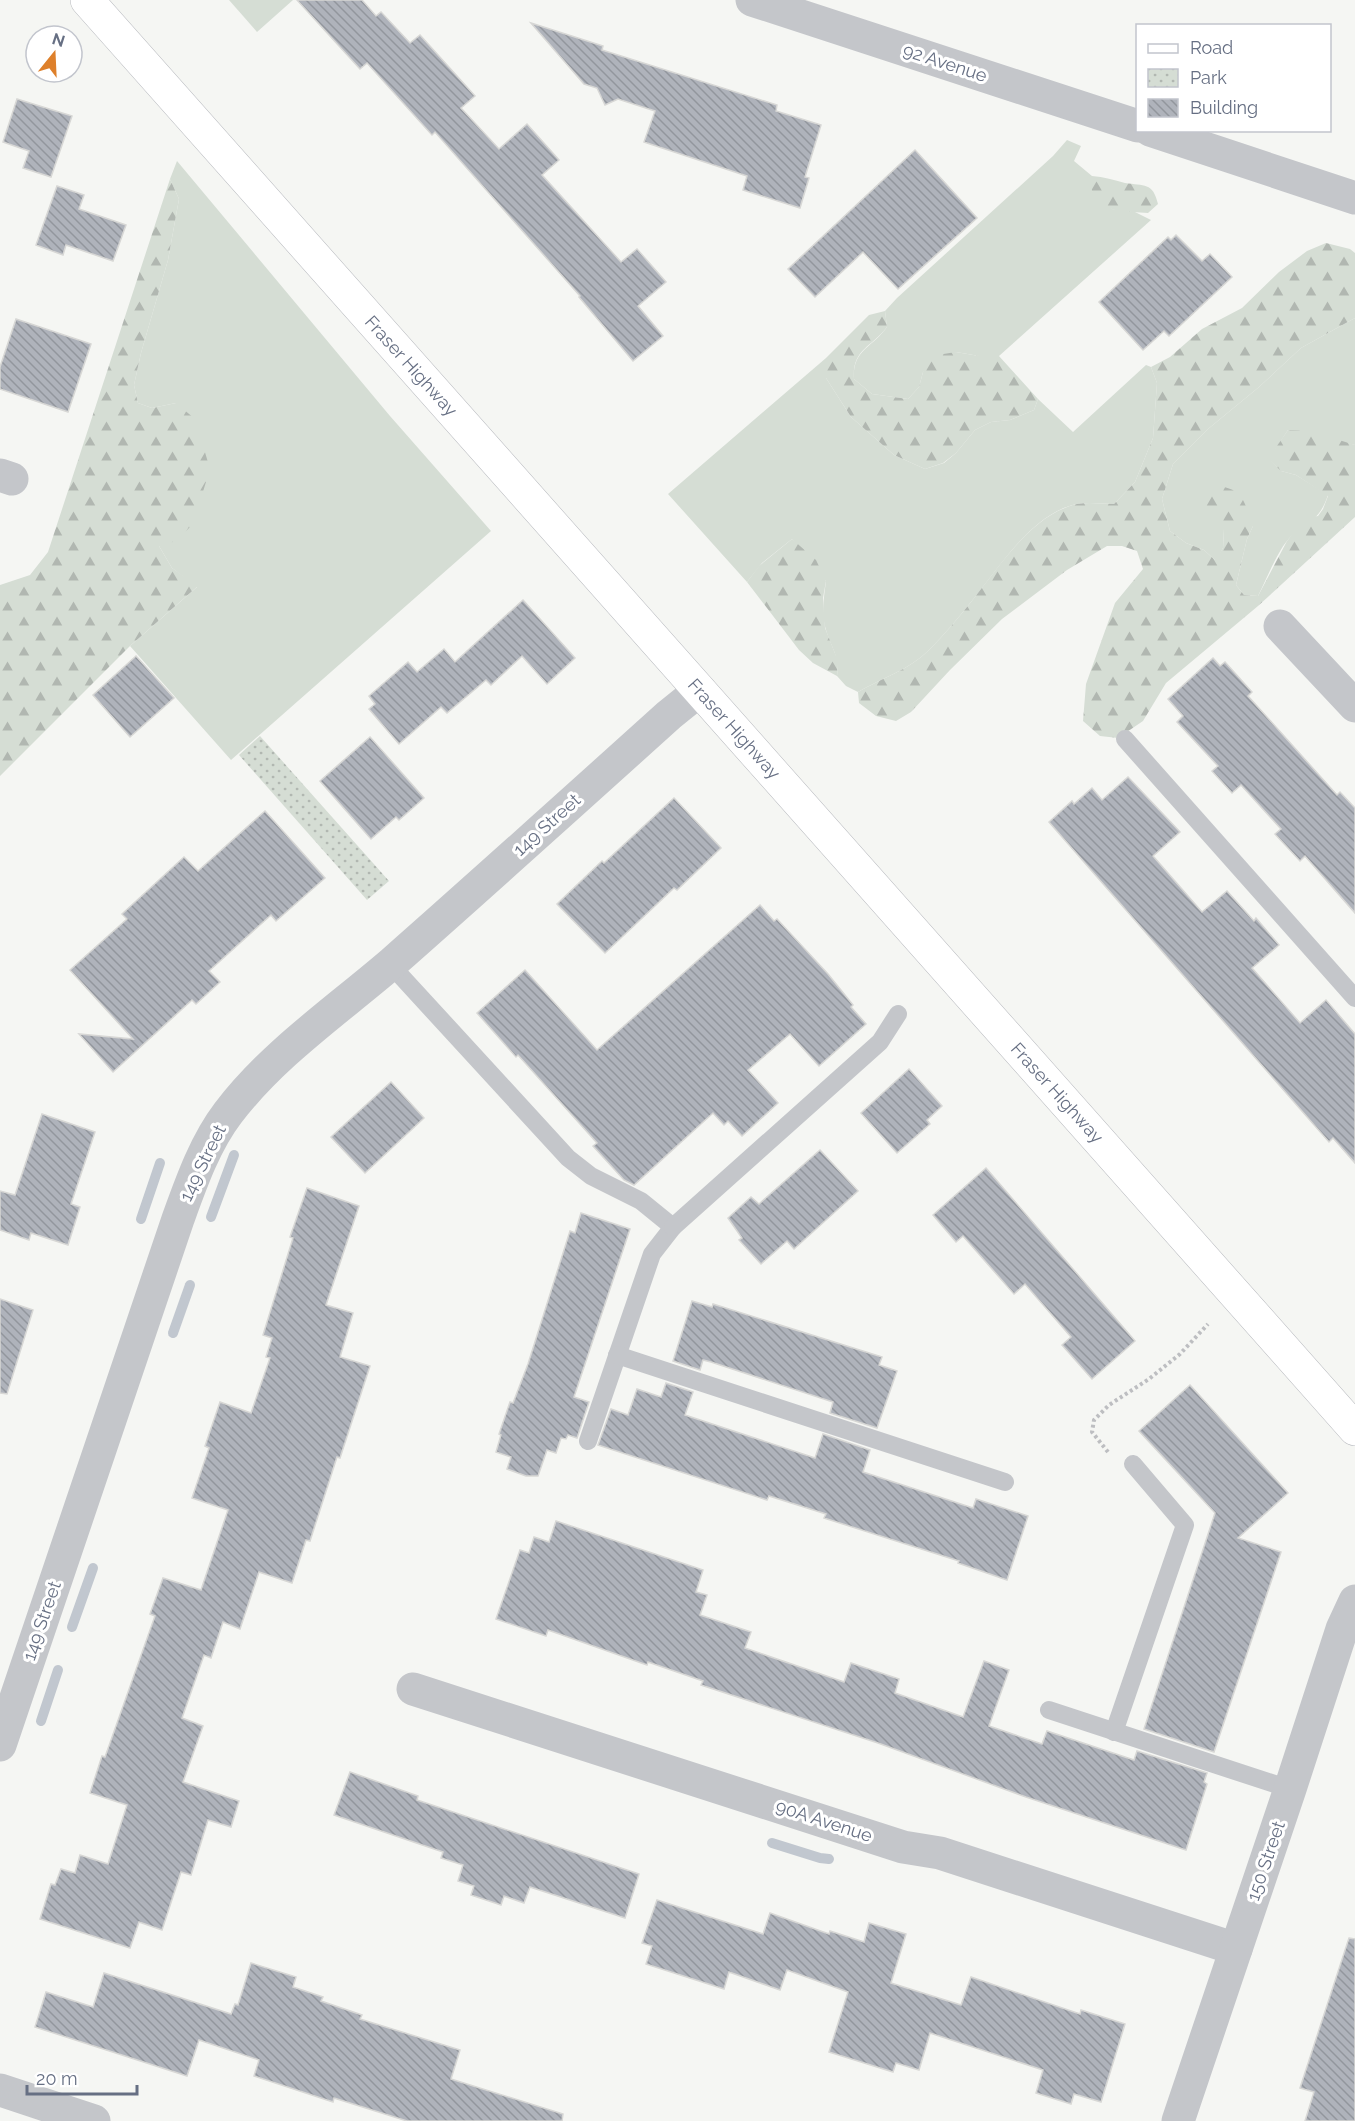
<svg xmlns="http://www.w3.org/2000/svg" width="1355" height="2121" font-family="Raleway,sans-serif">
<style>
.grass{fill:#d5ddd4}
.forest{fill:url(#forest-firs)}
.park{fill:url(#park-dots)}
.lines{fill:none;stroke-linecap:round;stroke-linejoin:round}
.stream{stroke:#c1c7cf;stroke-width:10}
.building{fill:url(#building-back-hatch);stroke:#d7d7d5;stroke-width:1.5}
.primary-casing{stroke:#b7b9be;stroke-width:34}
.path{stroke:#bdbec1;stroke-width:4;stroke-dasharray:3 3;stroke-linecap:butt}
.lane{stroke:#c4c6ca;stroke-width:18}
.street{stroke:#c4c6ca;stroke-width:33}
.primary{stroke:#fff;stroke-width:33}
.labels{text-anchor:middle;stroke-width:6;stroke-linejoin:round;paint-order:stroke}
.street-label{font-size:18px;fill:#666f83;stroke:#fff}
</style>
<defs>
<pattern id="forest-firs" width="22" height="20" patternUnits="userSpaceOnUse" patternTransform="scale(1.5)"><rect width="22" height="20" fill="#d5ddd4"/><path d="M5 1l3.5 6h-7zM16 11l3.5 6h-7z" fill="#b1b7b1"/></pattern>
<pattern id="park-dots" width="8" height="8" patternUnits="userSpaceOnUse" patternTransform="scale(1.5)"><rect width="8" height="8" fill="#d5ddd4"/><path d="M2 2h.1M6 6h.1" fill="none" stroke="#b1b7b1" stroke-width="1.8" stroke-linecap="round"/></pattern>
<pattern id="building-back-hatch" width="6" height="6" patternUnits="userSpaceOnUse" patternTransform="scale(1.5)"><rect width="6" height="6" fill="#afb3bb"/><path d="M-1 5l2 2M0 0l6 6M5-1l2 2" fill="none" stroke="#92969d"/></pattern>
</defs>
<rect width="100%" height="100%" fill="#f5f6f3"/>
<!-- grass -->
<g class="grass">
<path d="M229,0H293L257,32Z"/>
<path d="M1067,140L1081,146L1074,161L1092,176V191L1112,209L1135,212L1151,220L999,356H979L956,352L923,372L919,387L908,399L872,394L854,379C852,350 872,348 887,327L885,311L897,298L1053,156Z"/>
<path d="M177,161L390,416L491,531L231,760L130,646L197,587L172,568L159,546L176,403L152,408L138,403L134,385L141,353L168,260L179,199L170,179Z"/>
<path d="M1355,318V445L1288,430L1269,459L1281,471L1296,475L1328,495C1318,525 1304,521 1287,541C1278,551 1265,582 1258,596L1244,595L1236,585L1247,539L1253,526L1224,529L1223,548L1216,561L1204,550L1186,543L1170,531L1162,499L1173,464L1208,429L1259,387L1301,348Z"/>
<path d="M826,358V378L851,417L894,455L925,469L944,463L956,453L975,430L991,422L1010,420L1034,410L1038,399L1073,432L1146,365L1151,367L1157,383L1153,438L1135,482L1114,504C1103,504 1089,502 1077,504C1032,513 999,568 971,602C958,618 944,635 929,650C909,670 882,678 858,692L846,686L837,676C839,654 832,650 826,630C821,615 824,596 826,581L792,539L762,563L747,582L668,494Z"/>
</g>
<!-- forest -->
<g class="forest">
<path d="M1092,176C1104,177 1114,180 1125,183C1144,186 1153,182 1158,204L1148,213C1129,211 1098,214 1092,191C1091,187 1092,180 1092,176Z"/>
<path d="M170,179L179,199L168,260L141,353L134,385L138,403L152,408L176,403L195,419L210,469L193,524L176,541L159,546L172,568L198,586L130,646L0,776V585L30,575L48,552Z"/>
<path d="M1326,243L1350,249L1355,253V318L1301,348L1259,387L1208,429L1173,464L1162,499L1170,531L1186,543L1204,550L1215,560L1223,548L1224,529L1203,521L1197,499L1206,484C1241,488 1242,493 1253,526L1247,539L1236,585L1244,595L1258,596L1287,541L1305,518L1318,516L1323,509L1328,496L1296,475L1281,471L1268,459L1288,430L1310,431L1355,445V517L1258,606L1166,683L1143,721L1118,738L1100,736L1083,721L1086,684L1115,603L1143,569L1137,551L1122,546H1107L1067,570L1002,619L950,670L911,712L896,721L876,716L859,703L858,692C882,678 909,670 929,650C944,635 958,618 971,602C999,567 1032,514 1077,504C1089,502 1103,504 1114,504L1135,482L1153,438L1157,383L1151,367L1170,357L1202,329L1242,308L1279,272L1307,251Z"/>
<path d="M885,311L887,327C871,348 852,349 854,379L872,394L908,399L919,387L923,372L931,356L956,352L979,356H999L1038,399L1034,410L1010,420L991,422L975,430L956,453L943,463L925,469L894,455L851,417L826,378V358L869,315Z"/>
<path d="M792,539L816,560L826,581L823,598L825,628L838,661L837,676L813,663L799,650L747,582L759,566Z"/>
</g>
<!-- park -->
<path class="park" d="M260,736L389,881L367,900L239,755Z"/>
<g class="lines">
<!-- stream -->
<g class="stream">
<path d="M211,1217L234,1155"/>
<path d="M141,1219L160,1163"/>
<path d="M173,1333L190,1285"/>
<path d="M72,1627L93,1568"/>
<path d="M41,1721L58,1670"/>
<path d="M772,1843L820,1858L829,1859"/>
</g>
</g>
<!-- building -->
<g class="building">
<path d="M297,0H362L376,16L381,12L410,43L420,35L475,96L461,108L499,149L527,124L559,160L542,175L621,262L637,249L666,282L638,306L663,336L633,361L579,297L580,296L435,132L432,135L367,63L360,69Z"/>
<path d="M531,23L603,46L602,50L777,105L776,111L821,125L805,177L809,178L800,208L743,190L747,176L644,142L655,111L618,99L605,105L597,88L584,84Z"/>
<path d="M17,99L72,116L51,177L23,168L29,151L3,142Z"/>
<path d="M915,150L977,218L898,289L863,252L815,297L788,269Z"/>
<path d="M57,186L84,195L79,209L126,225L113,261L66,245L63,255L36,245Z"/>
<path d="M1176,235L1202,261L1210,254L1232,277L1169,336L1164,331L1143,350L1099,302L1168,237L1171,240Z"/>
<path d="M16,319L91,344L68,412L0,389V367Z"/>
<path d="M523,600L575,658L547,684L522,656L491,685L486,680L447,713L441,707L399,744L369,709L375,704L369,696L408,662L417,672L444,649L455,662Z"/>
<path d="M136,656L174,698L130,737L93,695Z"/>
<path d="M1213,658L1220,666L1225,662L1252,692L1248,696L1337,795L1340,792L1355,808V913L1305,856L1300,861L1275,834L1281,829L1241,785L1232,793L1212,771L1218,766L1177,722L1183,716L1168,699Z"/>
<path d="M370,737L424,798L399,820L396,817L371,839L320,781Z"/>
<path d="M1128,777L1180,832L1153,856L1202,912L1227,891L1254,921L1256,918L1279,945L1252,968L1300,1023L1326,1000L1355,1034V1163L1333,1138L1329,1142L1049,822L1072,801L1074,804L1092,788L1102,800Z"/>
<path d="M674,798L721,848L677,890L674,888L605,953L557,904L602,861L604,863Z"/>
<path d="M265,811L325,878L276,921L271,915L209,971L220,982L196,1004L192,1000L113,1072L79,1034L133,1039L70,970L127,919L122,914L184,857L198,871Z"/>
<path d="M760,905L774,921L777,919L828,974L853,1005L851,1007L866,1024L819,1066L790,1034L748,1070L778,1103L742,1136L728,1121L724,1125L713,1113L634,1185L624,1180L593,1146L597,1143L518,1055L516,1057L477,1013L525,970L597,1050Z"/>
<path d="M909,1069L942,1106L927,1120L930,1124L897,1153L861,1113Z"/>
<path d="M391,1082L424,1118L365,1173L331,1137Z"/>
<path d="M42,1114L95,1132L71,1204L80,1207L68,1245L31,1233L29,1240L0,1230V1191L15,1195Z"/>
<path d="M820,1150L858,1191L794,1249L787,1241L761,1264L739,1240L742,1238L728,1218L751,1197L759,1204Z"/>
<path d="M986,1168L1135,1341L1092,1379L1062,1345L1071,1337L1025,1284L1014,1294L963,1236L956,1242L933,1215Z"/>
<path d="M307,1188L359,1206L326,1305L353,1313L340,1357L370,1366L340,1458L337,1457L310,1541L306,1540L292,1583L259,1572L240,1629L223,1622L211,1658L204,1655L182,1718L203,1726L183,1782L239,1801L231,1827L208,1820L191,1875L181,1872L162,1930L139,1922L130,1948L40,1919L51,1884L55,1885L61,1869L75,1873L80,1855L108,1864L127,1805L90,1793L102,1756L105,1757L155,1616L150,1614L163,1578L201,1590L228,1510L192,1498L209,1448L205,1446L220,1402L251,1413L270,1358L266,1357L272,1338L263,1335L293,1238L290,1237Z"/>
<path d="M581,1213L630,1229L574,1397L589,1402L577,1438L568,1435L566,1439L561,1438L556,1453L547,1450L538,1476H526L507,1469L511,1457L496,1452L501,1435L499,1434L510,1402L513,1403L528,1364L570,1231L575,1233Z"/>
<path d="M0,1299L33,1310L7,1394L0,1393Z"/>
<path d="M692,1301L712,1307L713,1304L882,1357L879,1365L897,1371L877,1428L830,1413L833,1402L711,1362L703,1360L700,1370L673,1361Z"/>
<path d="M666,1383L693,1392L685,1415L815,1458L823,1434L870,1450L863,1472L973,1508L976,1499L1028,1516L1007,1580L958,1563L959,1561L824,1518L826,1514L769,1496L767,1500L598,1445L611,1409L628,1415L637,1389L661,1397Z"/>
<path d="M1190,1385L1288,1493L1238,1538L1281,1552L1214,1752L1144,1729L1215,1513L1139,1431Z"/>
<path d="M556,1521L703,1570L696,1592L707,1595L700,1615L751,1632L745,1648L844,1682L851,1663L899,1679L895,1693L963,1717L984,1661L1009,1670L989,1726L1042,1744L1047,1731L1134,1760L1137,1751L1207,1773L1204,1782L1207,1784L1186,1850L1026,1797L878,1743L701,1685L703,1681L648,1662L647,1665L548,1630L546,1636L496,1619L520,1550L529,1553L534,1537L549,1542Z"/>
<path d="M350,1772L418,1796L417,1800L639,1874L625,1918L530,1887L524,1903L504,1896L501,1905L471,1895L474,1886L458,1881L463,1865L441,1858L443,1852L334,1815Z"/>
<path d="M657,1900L763,1934L770,1913L829,1934L830,1931L864,1942L869,1923L906,1934L891,1983L961,2005L971,1977L1080,2014L1081,2010L1125,2024L1101,2102L1074,2094L1071,2104L1036,2093L1043,2070L930,2033L919,2070L896,2063L893,2072L829,2052L848,1992L787,1970L780,1990L729,1972L724,1989L646,1964L652,1946L642,1943Z"/>
<path d="M1349,1938L1355,1939V2121H1305L1314,2092L1300,2088Z"/>
<path d="M251,1963L296,1977L293,1987L323,1997L321,2001L362,2015L360,2019L460,2050L451,2079L563,2114L562,2121H407L334,2098L333,2102L254,2076L259,2060L199,2040L187,2076L35,2027L46,1992L93,2007L104,1973L231,2014L235,2004L238,2005Z"/>
</g>
<g class="lines">
<!-- primary casing -->
<g class="primary-casing">
<path id="primary" d="M87,0L1355,1429"/>
</g>
<!-- path -->
<path class="path" d="M1108,1452L1092,1432L1094,1420L1109,1405L1149,1379L1180,1354L1208,1324"/>
<!-- lane -->
<g class="lane">
<path d="M1125,739L1355,998"/>
<path d="M390,964L568,1158L591,1176L641,1201L673,1227L652,1254L588,1441"/>
<path d="M673,1227L880,1042L898,1014"/>
<path d="M617,1355L1005,1482"/>
<path d="M1049,1710L1290,1789"/>
<path d="M1114,1732L1185,1525L1133,1464"/>
</g>
<!-- street -->
<g class="street">
<path d="M752,0L1138,126"/>
<path d="M1150,130L1355,198"/>
<path d="M0,475L12,479"/>
<path d="M1280,626L1355,706"/>
<path d="M413,1689L903,1847L940,1853L1236,1949"/>
<path d="M0,1745L178,1219C191,1183 205,1143 228,1113C273,1054 336,1011 392,963C485,881 577,798 669,715L700,690"/>
<path d="M0,2090L94,2121"/>
<path d="M1178,2121L1290,1789L1342,1629L1355,1601"/>
</g>
<!-- primary -->
<use href="#primary" class="primary"/>
</g>
<g class="labels">
<!-- street labels -->
<g class="street-label">
<text transform="translate(945 63) rotate(18)" y="6">92 Avenue</text>
<text transform="translate(411 366) rotate(48)" y="6">Fraser Highway</text>
<text transform="translate(734 729) rotate(48)" y="6">Fraser Highway</text>
<text transform="translate(547 825) rotate(-42)" y="6">149 Street</text>
<text transform="translate(1057 1093) rotate(48)" y="6">Fraser Highway</text>
<text transform="translate(203 1163) rotate(-64)" y="6">149 Street</text>
<text transform="translate(42 1621) rotate(-71)" y="6">149 Street</text>
<text transform="translate(824 1821) rotate(18)" y="6">90A Avenue</text>
<text transform="translate(1266 1861) rotate(-71)" y="6">150 Street</text>
</g>
</g>
<!-- legend -->
<rect x="1136" y="24" width="195" height="108" fill="#ffffff" stroke="#c2c5cd" stroke-width="1.5"/>
<rect x="1148" y="44" width="30" height="9" fill="#ffffff" stroke="#c2c5cd" stroke-width="1.5"/>
<text x="1190" y="54" font-size="18" fill="#666f83">Road</text>
<rect x="1148" y="69" width="30" height="18" fill="url(#park-dots)" stroke="#c2c5cd" stroke-width="1.5"/>
<text x="1190" y="84" font-size="18" fill="#666f83">Park</text>
<rect x="1148" y="99" width="30" height="18" fill="url(#building-back-hatch)" stroke="#c2c5cd" stroke-width="1.5"/>
<text x="1190" y="114" font-size="18" fill="#666f83">Building</text>
<!-- north arrow -->
<g transform="translate(54 54) rotate(18)"><circle r="28" fill="#ffffff" stroke="#c2c5cd" stroke-width="1.5"/>
<path d="M0-4.5L10 22L0 15L-10 22Z" fill="#de802b"/>
<text y="-9" font-size="16" font-weight="bold" text-anchor="middle" fill="#666f83">N</text>
</g>
<!-- scale -->
<path d="M27 2085v9h110v-9" fill="none" stroke="#666f83" stroke-width="3"/>
<text x="36" y="2085" font-size="18" fill="#666f83" stroke="#ffffff" stroke-width="4.5" paint-order="stroke">20 m</text>
</svg>
